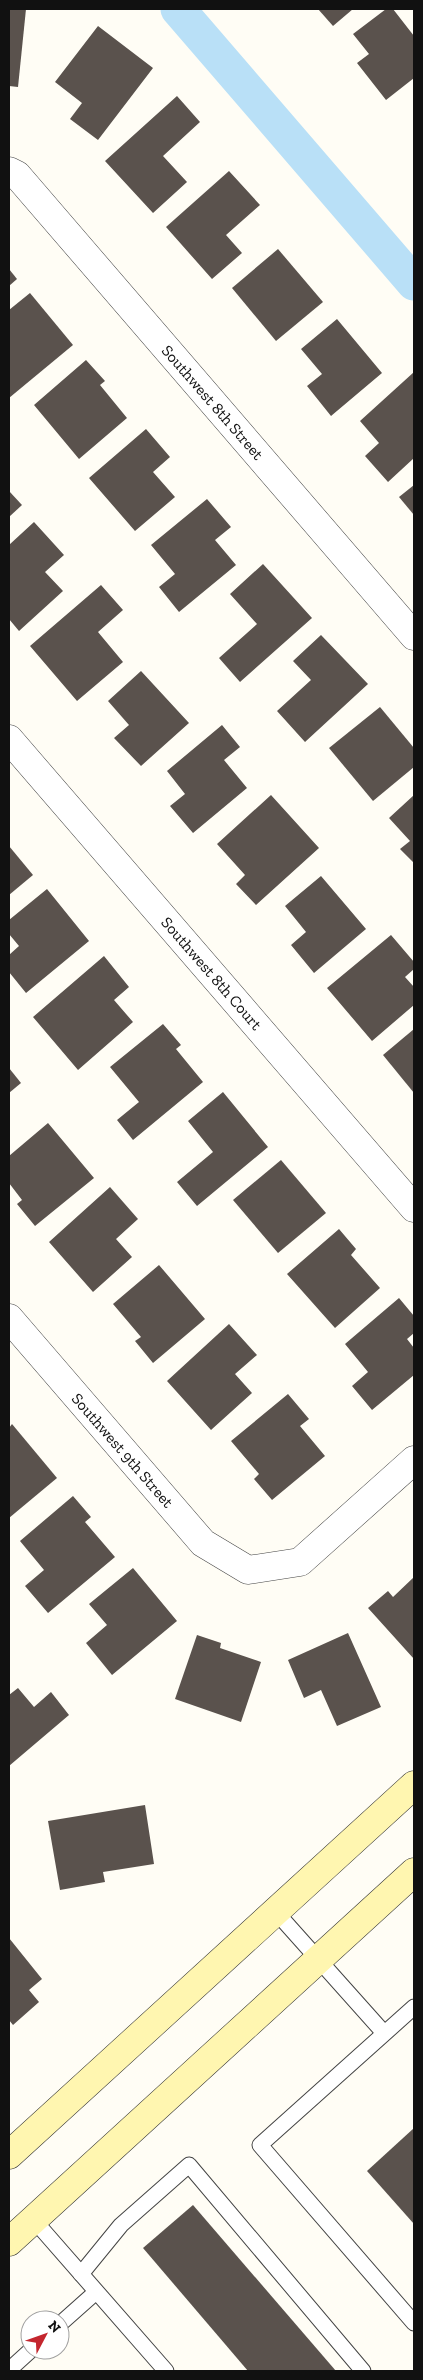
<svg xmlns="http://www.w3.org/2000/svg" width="423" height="2380" font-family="'Zilla Slab',serif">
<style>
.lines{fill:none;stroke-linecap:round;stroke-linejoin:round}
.canal{stroke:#b9e0f7;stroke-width:35}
.building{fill:#5a524d}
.lane-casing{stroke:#444;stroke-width:17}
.street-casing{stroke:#444;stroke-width:29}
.secondary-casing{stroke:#333;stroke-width:29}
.lane{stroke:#fff;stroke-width:15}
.street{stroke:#fff;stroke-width:28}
.secondary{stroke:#fff6b0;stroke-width:28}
.labels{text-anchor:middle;stroke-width:5;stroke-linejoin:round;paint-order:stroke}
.street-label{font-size:16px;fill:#111;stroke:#fff}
</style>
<rect width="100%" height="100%" fill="#fffdf5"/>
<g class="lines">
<!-- canal -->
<path class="canal" d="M178,9L414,283"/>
</g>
<!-- building -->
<g class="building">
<path d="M9,9H26L18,87L9,86Z"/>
<path d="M318,9H353L333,26Z"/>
<path d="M386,9H393L414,36V78L386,100L357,63L369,54L353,34Z"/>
<path d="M98,26L153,68L98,140L70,119L82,103L55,82Z"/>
<path d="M177,96L200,122L163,156L187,182L153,213L105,161Z"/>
<path d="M229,171L260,205L226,235L242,253L212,279L166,227Z"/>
<path d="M278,249L323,302L276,341L232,288Z"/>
<path d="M9,269L17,279L9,286Z"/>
<path d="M30,293L73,345L9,398V310Z"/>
<path d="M337,319L382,373L331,416L307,386L322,374L301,349Z"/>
<path d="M86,360L105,381L100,385L127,418L79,459L34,405Z"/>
<path d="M414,372V458L388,482L365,456L379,443L360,421Z"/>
<path d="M146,429L170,457L153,472L175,497L135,531L89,478Z"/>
<path d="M414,485V515L399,497Z"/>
<path d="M9,491L22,505L9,517Z"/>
<path d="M207,499L231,527L215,540L236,565L179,612L159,587L175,574L151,545Z"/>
<path d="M34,522L64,555L45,572L63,591L19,631L9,619V545Z"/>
<path d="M263,564L312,618L240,682L219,658L257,624L230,594Z"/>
<path d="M101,585L123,610L98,632L123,662L77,701L30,646Z"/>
<path d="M321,635L368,684L305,742L277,711L311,680L293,661Z"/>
<path d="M141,671L189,723L141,766L114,738L129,725L108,701Z"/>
<path d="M380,707L414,748V767L373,801L329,748Z"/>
<path d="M222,725L240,747L224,760L247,788L193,833L170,806L185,794L167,771Z"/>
<path d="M271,795L319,848L256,905L236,884L245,875L217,844Z"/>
<path d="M414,795V863L400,849L410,841L389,818Z"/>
<path d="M9,846L33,875L9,895Z"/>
<path d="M321,876L366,929L314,973L291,945L306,932L285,906Z"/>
<path d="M47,889L89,941L26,993L9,972V955L19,946L9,934V920Z"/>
<path d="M391,935L414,962V969L405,977L414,987V1005L372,1041L327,988Z"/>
<path d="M104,956L129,987L114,1000L133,1022L78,1070L33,1017Z"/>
<path d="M163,1024L181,1045L176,1049L203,1082L133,1140L117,1120L139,1102L110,1067Z"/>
<path d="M414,1029V1093L383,1055Z"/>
<path d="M9,1068L21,1083L9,1093Z"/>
<path d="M223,1092L268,1147L197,1206L177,1182L213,1152L188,1121Z"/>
<path d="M48,1123L94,1178L35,1226L17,1204L22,1200L9,1183V1156Z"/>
<path d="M281,1160L326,1213L278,1253L233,1200Z"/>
<path d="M110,1187L138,1219L116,1239L132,1257L93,1292L49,1242Z"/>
<path d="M339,1229L356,1249L351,1255L380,1288L335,1328L287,1274Z"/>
<path d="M159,1265L205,1319L153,1363L135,1341L141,1337L113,1304Z"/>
<path d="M399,1298L414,1316V1333L407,1339L414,1348V1375L372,1410L352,1386L368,1372L345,1344Z"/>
<path d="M229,1324L257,1355L235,1374L252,1393L211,1430L167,1381Z"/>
<path d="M288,1394L309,1419L300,1426L325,1456L272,1500L254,1479L259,1474L231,1441Z"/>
<path d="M12,1424L57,1478L9,1518V1428Z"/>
<path d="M73,1496L91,1517L85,1522L115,1557L48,1613L25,1586L44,1570L20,1541Z"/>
<path d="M133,1568L177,1621L112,1675L86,1643L107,1625L89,1604Z"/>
<path d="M414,1577V1659L368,1608L388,1591L393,1597Z"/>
<path d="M348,1633L381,1707L337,1726L321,1690L304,1698L288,1660Z"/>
<path d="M197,1635L221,1643L220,1648L261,1662L241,1722L175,1699Z"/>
<path d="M18,1688L34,1707L51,1692L69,1715L9,1766V1695Z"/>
<path d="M145,1805L154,1864L103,1872L105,1882L60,1890L48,1821Z"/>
<path d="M9,1938L42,1979L29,1990L39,2002L13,2025L9,2020Z"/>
<path d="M414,2128V2224L367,2171Z"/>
<path d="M193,2205L336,2371H248L143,2248Z"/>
</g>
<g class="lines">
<!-- lane casing -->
<g class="lane-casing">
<g id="lane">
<path d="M276,1912L384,2033"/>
<path d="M414,2007L260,2145L414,2323"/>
<path d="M33,2219L166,2371"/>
<path d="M81,2274L121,2225L189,2165L363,2371"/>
<path d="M60,2324L96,2292"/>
<path d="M9,2370L31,2350"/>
</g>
</g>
<!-- street casing -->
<g class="street-casing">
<g id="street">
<path d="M9,171L17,175L414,636"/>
<path d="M9,739L414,1208"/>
<path d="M9,1318L203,1543L248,1570L300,1562L414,1460"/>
</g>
</g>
<!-- secondary casing -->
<g class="secondary-casing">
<g id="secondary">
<path d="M9,2155L414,1785"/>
<path d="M9,2242L414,1872"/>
</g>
</g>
<!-- lane -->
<use href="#lane" class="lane"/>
<!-- street -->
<use href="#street" class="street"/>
<!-- secondary -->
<use href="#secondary" class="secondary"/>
</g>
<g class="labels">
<!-- street labels -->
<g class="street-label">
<text transform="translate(213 402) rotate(49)" y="6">Southwest 8th Street</text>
<text transform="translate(212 973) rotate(49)" y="6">Southwest 8th Court</text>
<text transform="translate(123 1450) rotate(49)" y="6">Southwest 9th Street</text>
</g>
</g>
<!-- border -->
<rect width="423" height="2380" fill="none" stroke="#111111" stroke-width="20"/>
<!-- north arrow -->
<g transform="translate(45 2335) rotate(49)"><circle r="24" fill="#ffffff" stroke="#a0a0a0"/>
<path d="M0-4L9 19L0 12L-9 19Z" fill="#c4262e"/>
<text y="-8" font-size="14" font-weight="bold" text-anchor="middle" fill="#111111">N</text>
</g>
</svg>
